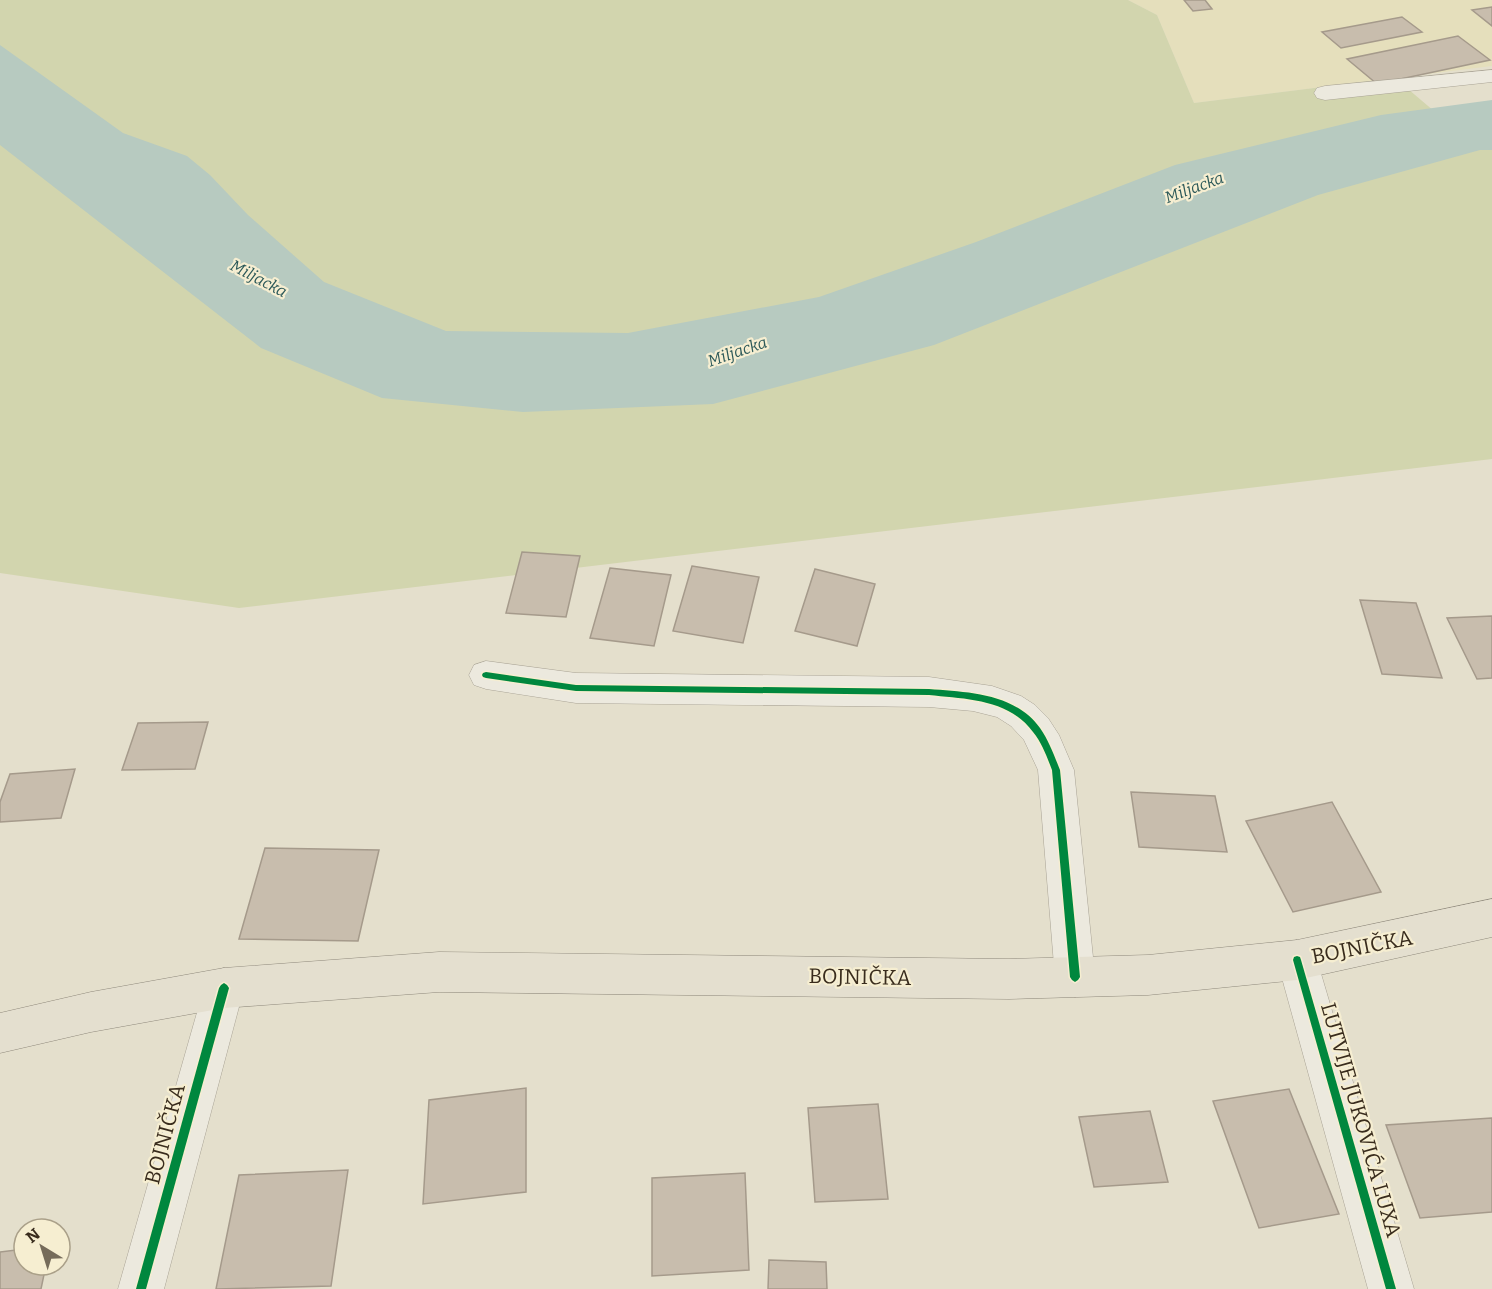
<svg xmlns="http://www.w3.org/2000/svg" width="1492" height="1289" font-family="Bitter,serif">
<style>
.farmland{fill:#e5dfbc}
.green{fill:#d2d5ae}
.water{fill:#b7cac0}
.building{fill:#c8bdad;stroke:#a59a8b;stroke-width:1.5}
.lines{fill:none;stroke-linecap:round;stroke-linejoin:round}
.minor-casing{stroke:#a9a395;stroke-width:1}
.major-casing{stroke:#8f897c;stroke-width:1}
.minor{fill:#ece9de;fill-rule:evenodd}
.major{fill:#e4dfcf;fill-rule:evenodd}
.cycleway-casing{stroke:#f6eed1;stroke-width:3}
.cycleway{fill:#00873e;fill-rule:evenodd}
.labels{text-anchor:middle;stroke-width:4.5;stroke-linejoin:round;paint-order:stroke}
.far-water-label{font-size:16px;font-style:italic;fill:#2c5959;stroke:#f6eed1}
.near-street-label{font-size:21px;fill:#392c1d;stroke:#f6eed1}
</style>
<rect width="100%" height="100%" fill="#e4dfcc"/>
<!-- farmland -->
<path class="farmland" d="M1128,0H1492V66L1194,103L1157,15Z"/>
<!-- green -->
<path class="green" d="M0,0H1128L1157,15L1194,103L1395,78L1480,150H1492V459L239,608L0,573Z"/>
<!-- water -->
<path class="water" d="M0,45L123,133L187,156L210,175L248,215L324,282L446,331L628,333L819,297L976,242L1175,165L1381,115L1492,100V150H1480L1318,195L934,345L713,404L523,412L382,398L261,348L0,145Z"/>
<!-- building -->
<g class="building">
<path d="M1184,0H1205L1212,9L1193,11Z"/>
<path d="M1492,7V26L1472,10Z"/>
<path d="M1402,17L1422,32L1341,48L1322,32Z"/>
<path d="M1458,36L1490,60L1377,84L1347,59Z"/>
<path d="M522,552L580,556L566,617L506,613Z"/>
<path d="M692,566L759,577L743,643L673,631Z"/>
<path d="M610,568L671,575L654,646L590,638Z"/>
<path d="M815,569L875,584L857,646L795,631Z"/>
<path d="M1360,600L1416,603L1442,678L1382,674Z"/>
<path d="M1492,616V678L1477,679L1447,618Z"/>
<path d="M208,722L195,769L122,770L138,723Z"/>
<path d="M75,769L61,818L0,822V802L10,774Z"/>
<path d="M1131,792L1215,796L1227,852L1139,847Z"/>
<path d="M1332,802L1381,892L1293,912L1246,821Z"/>
<path d="M265,848L379,850L358,941L239,939Z"/>
<path d="M526,1088V1192L423,1204L429,1100Z"/>
<path d="M1289,1089L1339,1214L1259,1228L1213,1101Z"/>
<path d="M878,1104L888,1199L815,1202L808,1108Z"/>
<path d="M1150,1111L1168,1182L1094,1187L1079,1117Z"/>
<path d="M1492,1118V1212L1420,1218L1386,1125Z"/>
<path d="M348,1170L331,1286L216,1289L239,1175Z"/>
<path d="M745,1173L749,1270L652,1276V1178Z"/>
<path d="M24,1249V1265H46L41,1289H0V1252Z"/>
<path d="M769,1260L826,1262L827,1289H768Z"/>
</g>
<g class="lines">
<!-- minor casing -->
<g class="minor-casing">
<g id="minor">
<path d="M1492,70V82L1325,100L1317,98L1314,93L1317,88L1325,86Z"/>
<path d="M486,661L576,673L929,677L992,686L1021,696L1035,705L1048,718L1059,735L1074,770L1095,977L1089,991L1075,997L1061,991L1055,977L1038,770L1024,740L1011,726L997,717L973,711L929,707L576,703L486,689L474,685L469,675L474,665Z"/>
<path d="M1297,940L1311,946L1317,960L1414,1289H1368L1277,960L1283,946Z"/>
<path d="M224,968L238,974L244,988L164,1289H118L204,988L210,974Z"/>
</g>
</g>
<!-- major casing -->
<g class="major-casing">
<path id="major" d="M1492,899V937L1297,980L1148,995L1009,999L439,992L224,1008L91,1032L0,1053V1013L91,992L224,968L439,952L1009,959L1148,955L1297,940Z"/>
</g>
<!-- minor -->
<use href="#minor" class="minor"/>
<!-- major -->
<use href="#major" class="major"/>
<!-- cycleway casing -->
<g class="cycleway-casing">
<g id="cycleway">
<path d="M486,672L576,685L929,689C967,692 1015,693 1040,728C1049,741 1054,755 1060,770L1080,977L1078,980L1075,982L1072,980L1070,977L1052,770C1047,757 1042,743 1033,732C1009,699 966,699 929,695L576,691L486,678L483,677L482,675L483,673Z"/>
<path d="M1297,956L1300,957L1301,960L1396,1289H1386L1293,960L1294,957Z"/>
<path d="M224,983L227,985L229,988L146,1289H136L219,988L221,985Z"/>
</g>
</g>
<!-- cycleway -->
<use href="#cycleway" class="cycleway"/>
</g>
<g class="labels">
<!-- far-water labels -->
<g class="far-water-label">
<text transform="translate(1194 187) rotate(-20)" y="6">Miljacka</text>
<text transform="translate(259 278) rotate(28)" y="6">Miljacka</text>
<text transform="translate(737 351) rotate(-19)" y="6">Miljacka</text>
</g>
<!-- near-street labels -->
<g class="near-street-label">
<text transform="translate(1362 947) rotate(-11)" y="7">BOJNIČKA</text>
<text transform="translate(860 977) rotate(1)" y="7">BOJNIČKA</text>
<text transform="translate(1361 1120) rotate(74)" y="7">LUTVIJE JUKOVIĆA LUXA</text>
<text transform="translate(165 1134) rotate(-75)" y="7">BOJNIČKA</text>
</g>
</g>
<!-- north arrow -->
<g transform="translate(42 1247) rotate(322)"><circle r="28" fill="#f6eed1" stroke="#aaa089" stroke-width="1.5"/>
<path d="M0-4.5L10 22L0 15L-10 22Z" fill="#756b5a"/>
<text y="-9" font-size="16" font-weight="bold" text-anchor="middle" fill="#392c1d">N</text>
</g>
</svg>
